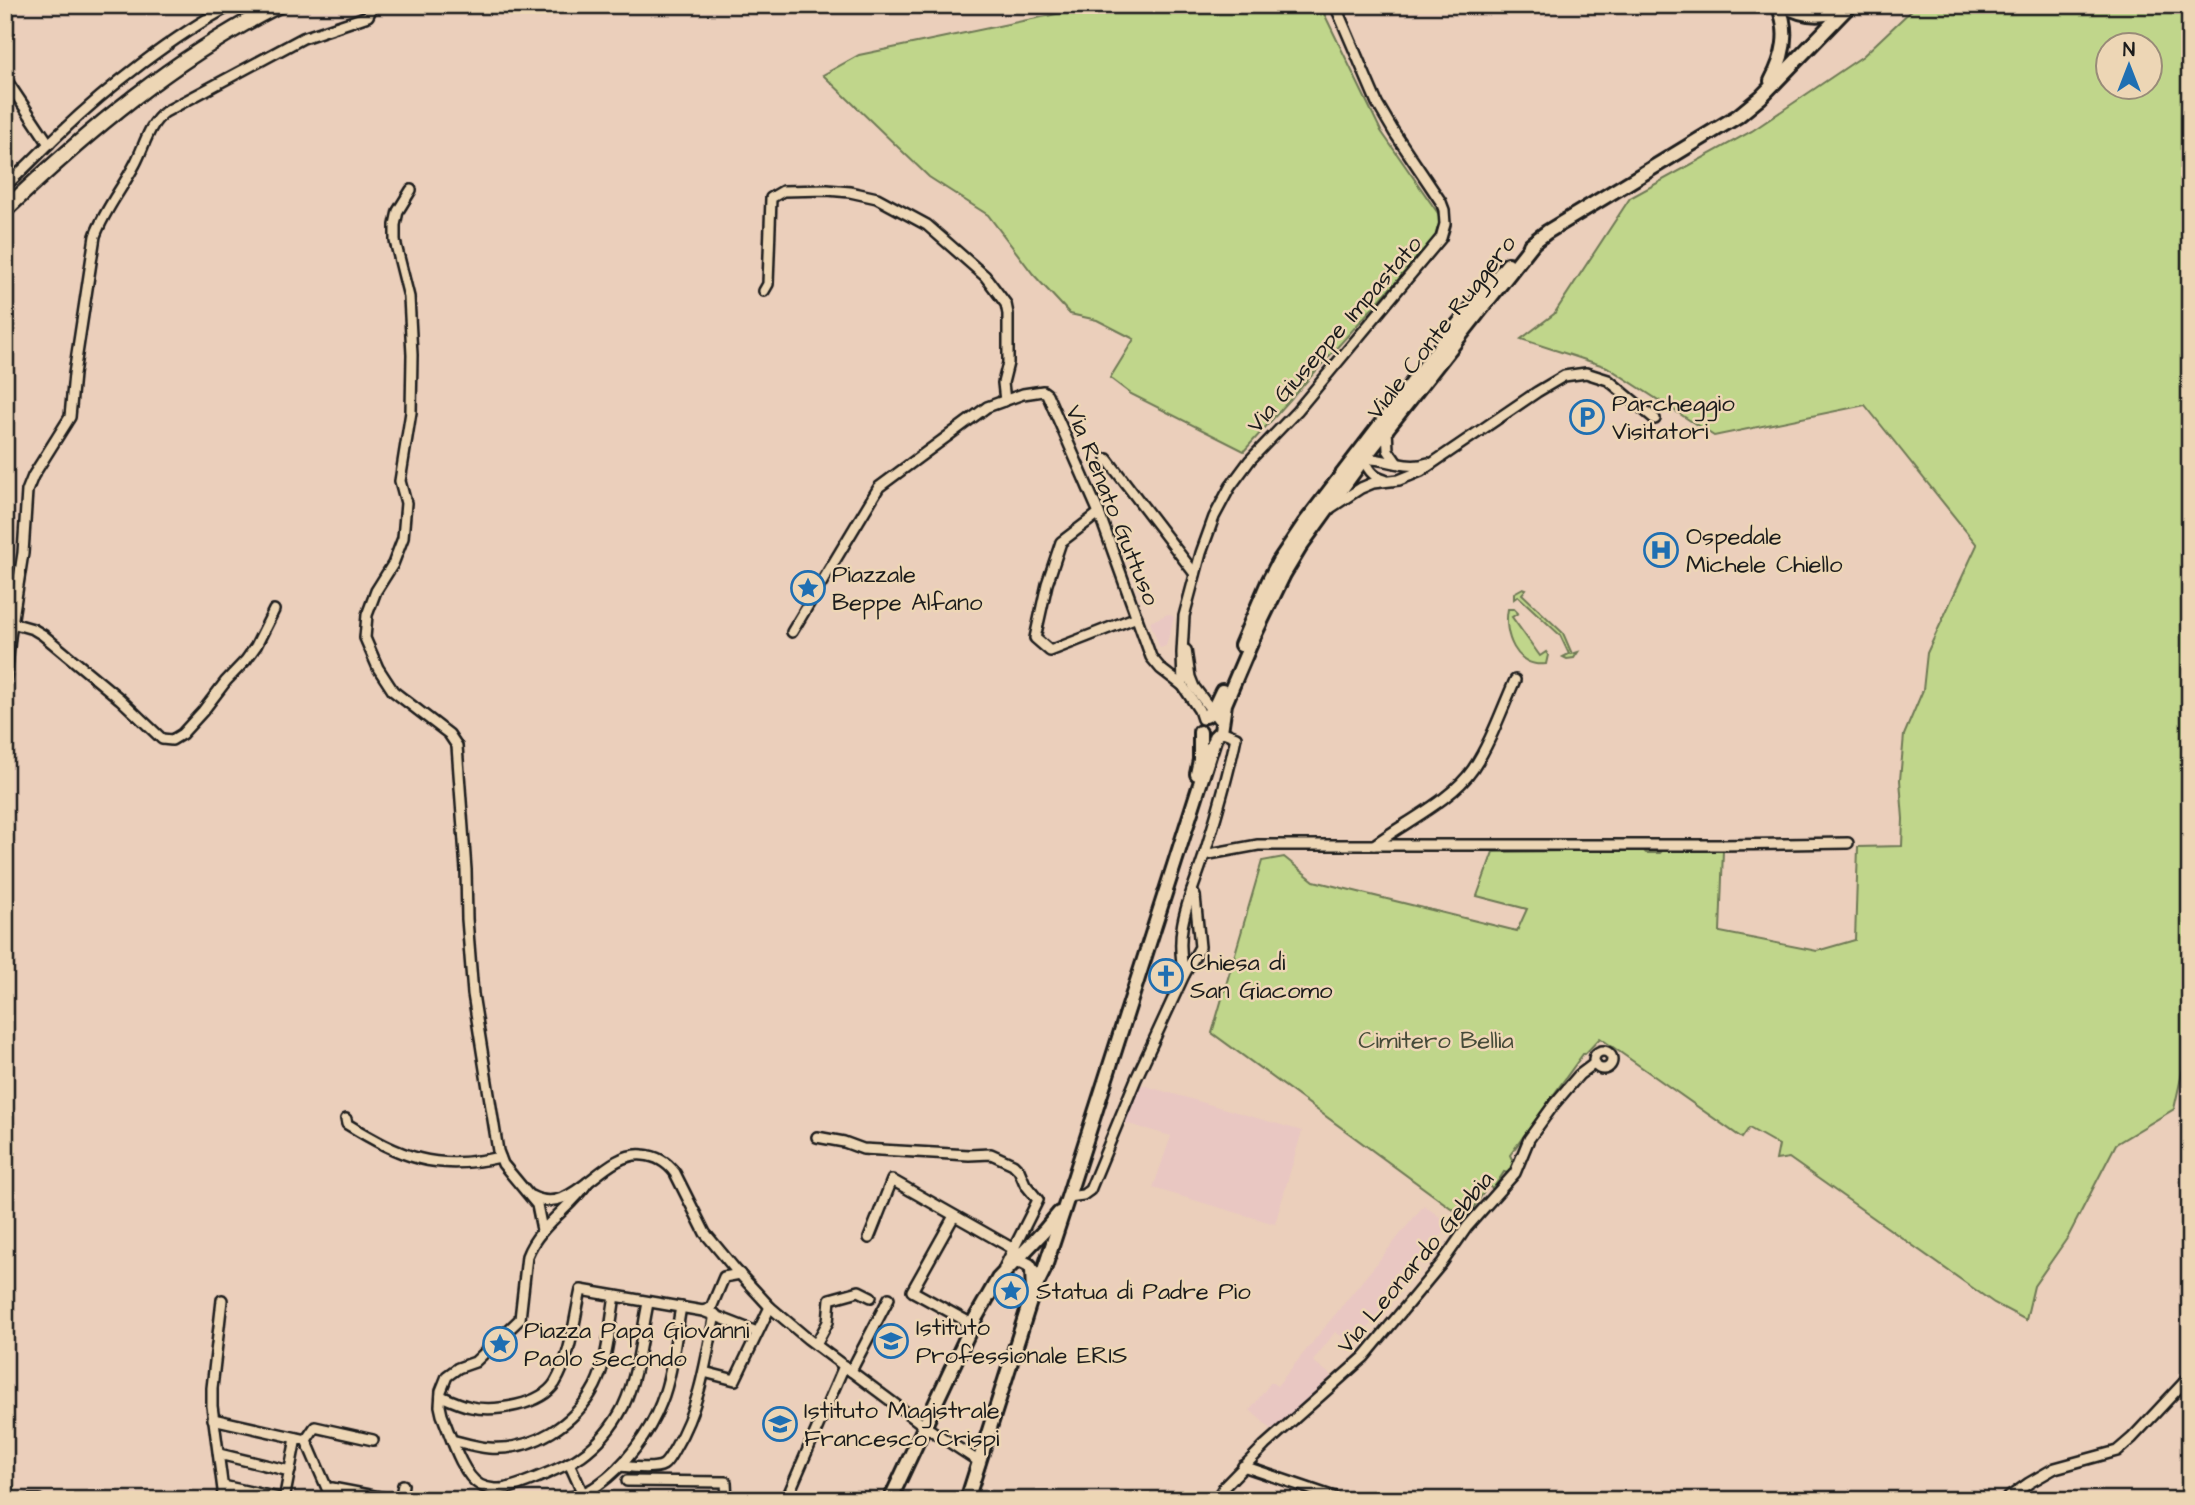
<svg xmlns="http://www.w3.org/2000/svg" width="2195" height="1505" font-family="'Architects Daughter',sans-serif">
<style>
.built{fill:#e9c7c2}
.green{fill:#c0d68b;stroke:#6e7954;stroke-width:2;fill-rule:evenodd}
.lines{fill:none;stroke-linecap:round;stroke-linejoin:round}
.minor-casing{stroke:#1c1c1c;stroke-width:14}
.secondary-casing{stroke:#1c1c1c;stroke-width:18}
.primary-casing{stroke:#1c1c1c;stroke-width:19}
.minor{stroke:#edd6b5;stroke-width:9}
.secondary{stroke:#edd6b5;stroke-width:12}
.primary{stroke:#edd6b5;stroke-width:14}
.labels{text-anchor:middle;stroke-width:5;stroke-linejoin:round;paint-order:stroke}
.street-label{font-size:24px;fill:#1c1c1c;stroke:#edd6b5}
.poi-label{font-size:24px;fill:#1c1c1c;stroke:#edd6b5;text-anchor:start}
.park-label{font-size:24px;fill:#454a38;stroke:#edd6b5}
</style>
<rect width="100%" height="100%" fill="#ebcfbb"/>
<filter id="ink" filterUnits="userSpaceOnUse"><feTurbulence type="fractalNoise" baseFrequency=".0143" numOctaves="2"/><feDisplacementMap in="SourceGraphic" scale="14" xChannelSelector="R" yChannelSelector="G"/><feConvolveMatrix kernelMatrix="1 2 1 2 8 2 1 2 1" color-interpolation-filters="sRGB"/></filter>
<g filter="url(#ink)">
<!-- built -->
<g class="built">
<path d="M1168,614L1174,617L1166,646L1160,648L1150,622Z"/>
<path d="M1139,1084L1302,1131L1275,1224L1153,1188L1171,1136L1125,1123L1130,1104Z"/>
<path d="M1424,1205L1450,1225L1348,1352L1340,1346L1345,1338L1335,1332L1313,1361L1336,1379L1274,1432L1250,1410L1271,1382L1277,1386Z"/>
</g>
<!-- green -->
<g class="green">
<path d="M1100,5H1320L1381,131L1442,219L1438,235L1244,451L1131,394L1110,378L1134,339L1097,320L1070,314L1033,274L988,215L929,177L823,75L859,55Z"/>
<path d="M1917,5H2190V1037L2174,1109L2116,1144L2068,1237L2034,1286L2026,1320L1994,1303L1789,1158L1776,1160L1779,1145L1749,1128L1742,1138L1600,1038L1585,1054H1583L1510,1155L1515,1166L1508,1173L1504,1172L1493,1189L1488,1186L1466,1219L1212,1033L1262,861L1284,857L1314,881L1517,931L1527,909L1477,896L1493,852L1643,850L1646,853H1660L1663,850H1723L1720,932L1817,951L1855,940L1858,847L1902,846L1903,819L1900,780L1904,735L1923,690L1927,653L1977,545L1865,405L1714,436L1607,367L1521,339L1554,314L1630,198L1752,131L1863,56ZM2108,46H2150V88H2108Z"/>
<path d="M1523,588L1526,589L1522,594L1563,633L1572,654L1578,652L1574,658L1567,659L1563,657L1569,654L1560,635L1518,596L1514,599V593Z"/>
<path d="M1508,609H1514L1518,613L1512,617L1540,656L1546,652L1548,655L1546,664C1516,668 1503,634 1508,609Z"/>
</g>
<g class="lines">
<!-- minor casing -->
<g class="minor-casing">
<g id="minor">
<path d="M5,78L49,144"/>
<path d="M5,186C24,170 41,151 59,134C108,87 173,36 232,5"/>
<path d="M411,190L398,211L395,225V241L409,297L412,355L411,412L400,481L406,503L403,538L393,564L376,591L367,615L365,638L378,668L393,691L449,734L457,746L466,870L467,919L473,994L498,1151L503,1164L537,1205L542,1230"/>
<path d="M764,291L768,284L771,198L783,191L827,190L850,192L877,198L927,225L985,276L1006,304L1008,314V363L1003,383L1005,401"/>
<path d="M1387,429L1388,450L1397,463"/>
<path d="M1365,456C1365,468 1373,477 1385,480"/>
<path d="M1107,459L1195,574"/>
<path d="M1363,459C1385,457 1406,471 1428,463"/>
<path d="M1329,509L1361,488L1373,483L1399,480L1421,471L1537,392L1564,376L1586,373L1608,380L1655,419"/>
<path d="M1099,513L1061,542L1047,584L1035,638L1050,651L1137,617"/>
<path d="M12,623L33,629L43,635L120,699L162,739L172,740L182,734L203,711L226,681L246,660L256,646L274,610"/>
<path d="M792,632L879,487L987,407L1023,394L1043,391L1047,394L1099,513L1151,657L1161,669L1183,686"/>
<path d="M1186,650L1190,677L1194,687L1218,719"/>
<path d="M5,688L10,637L23,553L27,491L33,476L70,417L74,374L95,236C105,209 122,189 135,164C145,145 148,125 165,112L303,38L368,16L373,5"/>
<path d="M1202,719L1199,710L1183,686L1182,653L1184,616L1201,553L1214,517L1230,487L1250,460L1297,411L1441,238L1445,224L1444,210L1441,202L1394,132L1377,103L1335,5"/>
<path d="M1374,845C1405,822 1452,800 1473,769C1491,742 1502,709 1515,680"/>
<path d="M1204,855L1258,845H1721L1848,843"/>
<path d="M1184,975C1174,926 1189,902 1204,856C1216,817 1228,777 1236,737L1221,731"/>
<circle cx="1603" cy="1060" r="9"/>
<path d="M346,1119L347,1124C401,1157 435,1172 500,1157"/>
<path d="M817,1137L844,1142L863,1149L969,1155L991,1154L1013,1164L1019,1170L1025,1184L1038,1200L1004,1268"/>
<path d="M588,1182C570,1209 539,1225 527,1256L520,1319L475,1362L458,1368L447,1376L441,1391L440,1406L442,1415C450,1434 462,1475 480,1485C487,1489 499,1490 507,1488C522,1485 569,1465 581,1456C598,1444 613,1426 623,1407C638,1375 641,1337 648,1303"/>
<path d="M531,1196C574,1219 601,1151 643,1155C657,1156 667,1162 675,1173L705,1233L735,1269L770,1307L808,1339L923,1425L978,1461"/>
<path d="M1068,1197L1083,1195L1090,1190L1136,1079L1184,975L1200,947L1195,896L1192,891"/>
<path d="M954,1216L912,1291L972,1324"/>
<path d="M869,1238L892,1180L1017,1251"/>
<path d="M703,1311L711,1308L724,1277L740,1274"/>
<path d="M816,1344L828,1322L830,1299L859,1291L871,1297"/>
<path d="M851,1371L889,1298"/>
<path d="M704,1372L735,1380L770,1307"/>
<path d="M441,1396C450,1400 461,1405 471,1407C495,1412 541,1405 555,1383C571,1356 574,1320 581,1290L703,1311L757,1332"/>
<path d="M213,1419L306,1440"/>
<path d="M306,1440L315,1427L373,1440"/>
<path d="M306,1440L332,1500"/>
<path d="M452,1440C464,1443 476,1447 489,1448C533,1451 575,1424 595,1386C608,1360 610,1325 615,1296"/>
<path d="M219,1454L290,1471"/>
<path d="M569,1463L583,1494"/>
<path d="M620,1466C630,1467 655,1470 663,1465C668,1462 672,1453 675,1448C700,1406 706,1361 715,1314"/>
<path d="M1243,1466L1334,1497"/>
<path d="M627,1481L726,1482L727,1500"/>
<path d="M223,1486L288,1500"/>
<path d="M332,1488L395,1500"/>
<path d="M28,1500H39"/>
<path d="M222,1500L223,1490L212,1406V1388L222,1300"/>
<path d="M284,1500L296,1438"/>
<path d="M400,1500L403,1485"/>
<path d="M563,1500C575,1496 588,1493 598,1485C625,1466 649,1434 661,1403C673,1373 675,1339 681,1307"/>
<path d="M786,1500L844,1366"/>
<path d="M1216,1500L1224,1487L1265,1445L1364,1357L1442,1263L1467,1227L1515,1173L1529,1139L1555,1103L1579,1075L1595,1063"/>
<path d="M2005,1500L2029,1483L2055,1468L2117,1451L2132,1438L2190,1376"/>
</g>
</g>
<!-- secondary casing -->
<g class="secondary-casing">
<g id="secondary">
<path d="M1784,5C1803,17 1824,17 1844,9"/>
<path d="M1771,81C1784,57 1790,32 1778,5"/>
<path d="M1530,245L1547,232L1738,116L1761,97L1850,5"/>
<path d="M1241,645L1268,582L1279,561L1304,524L1449,335L1508,264"/>
<path d="M1206,716L1213,710L1222,691"/>
<path d="M1197,774L1200,760V732"/>
<path d="M1014,1262L1021,1261L1029,1265L1032,1270L1033,1292"/>
<path d="M890,1500L975,1319L998,1279L1044,1231L1059,1213"/>
<path d="M967,1500L1033,1292L1044,1270L1068,1197L1215,737L1221,731L1225,704L1254,636L1284,574L1302,544L1364,458L1534,242"/>
</g>
</g>
<!-- primary casing -->
<g class="primary-casing">
<path id="primary" d="M5,210C88,131 175,57 279,5"/>
</g>
<!-- minor -->
<use href="#minor" class="minor"/>
<!-- secondary -->
<use href="#secondary" class="secondary"/>
<!-- primary -->
<use href="#primary" class="primary"/>
</g>
</g>
<!-- icons -->
<defs>
<g id="parking-ring" transform="scale(1.75)"><circle r="9.5" fill="#edd6b5" stroke="#1f6fb2" stroke-width="1.5"/><path d="M-3.5-5.5H1a3.5 3.5 0 0 1 0 7H-1V5.5H-3.5ZM-1-3.4V-.6H.8a1.4 1.4 0 0 0 0-2.8Z" fill="#1f6fb2"/></g>
<g id="hospital-ring" transform="scale(1.75)"><circle r="9.5" fill="#edd6b5" stroke="#1f6fb2" stroke-width="1.5"/><path d="M-5-5h3v3.5h4V-5h3V5h-3V1.5h-4V5h-3Z" fill="#1f6fb2"/></g>
<g id="sight-ring" transform="scale(1.75)"><circle r="9.5" fill="#edd6b5" stroke="#1f6fb2" stroke-width="1.5"/><path d="M0-6L1.8-2.2L6-1.7L2.9 1.2L3.7 5.4L0 3.3L-3.7 5.4L-2.9 1.2L-6-1.7L-1.8-2.2Z" fill="#1f6fb2"/></g>
<g id="church-ring" transform="scale(1.75)"><circle r="9.5" fill="#edd6b5" stroke="#1f6fb2" stroke-width="1.5"/><path d="M-1.2-6h2.4v3.5h3.3v2.4h-3.3V6h-2.4V-.1h-3.3v-2.4h3.3Z" fill="#1f6fb2"/></g>
<g id="school-ring" transform="scale(1.75)"><circle r="9.5" fill="#edd6b5" stroke="#1f6fb2" stroke-width="1.5"/><path d="M0-5L7-2L0 1L-7-2ZM-4 1L0 2.5L4 1V4Q0 6-4 4Z" fill="#1f6fb2"/></g>
</defs>
<g fill-rule="evenodd">
<use href="#parking-ring" x="1587" y="417"/>
<use href="#hospital-ring" x="1661" y="550"/>
<use href="#sight-ring" x="808" y="588"/>
<use href="#church-ring" x="1166" y="976"/>
<use href="#sight-ring" x="1011" y="1291"/>
<use href="#school-ring" x="891" y="1341"/>
<use href="#sight-ring" x="500" y="1344"/>
<use href="#school-ring" x="780" y="1424"/>
</g>
<g class="labels">
<!-- street labels -->
<g class="street-label">
<text transform="translate(1441 327) rotate(-52)" y="8">Viale Conte Ruggero</text>
<text transform="translate(1334 334) rotate(-49)" y="8">Via Giuseppe Impastato</text>
<text transform="translate(1113 505) rotate(68)" y="8">Via Renato Guttuso</text>
<text transform="translate(1415 1262) rotate(-50)" y="8">Via Leonardo Gebbia</text>
</g>
<!-- poi labels -->
<g class="poi-label">
<text x="1612" y="411">Parcheggio<tspan x="1612" dy="28">Visitatori</tspan></text>
<text x="1686" y="544">Ospedale<tspan x="1686" dy="28">Michele Chiello</tspan></text>
<text x="832" y="582">Piazzale<tspan x="832" dy="28">Beppe Alfano</tspan></text>
<text x="1190" y="970">Chiesa di<tspan x="1190" dy="28">San Giacomo</tspan></text>
<text x="1036" y="1299">Statua di Padre Pio</text>
<text x="916" y="1335">Istituto<tspan x="916" dy="28">Professionale ERIS</tspan></text>
<text x="524" y="1338">Piazza Papa Giovanni<tspan x="524" dy="28">Paolo Secondo</tspan></text>
<text x="804" y="1418">Istituto Magistrale<tspan x="804" dy="28">Francesco Crispi</tspan></text>
</g>
<!-- park labels -->
<g class="park-label">
<text x="1436" y="1048">Cimitero Bellia</text>
</g>
</g>
<!-- margin -->
<rect width="2195" height="1505" fill="none" stroke="#edd6b5" stroke-width="28"/>
<rect x="14" y="14" width="2167" height="1477" fill="none" stroke="#1c1c1c" stroke-width="2.5" filter="url(#ink)"/>
<!-- north arrow -->
<g transform="translate(2129 66)"><circle r="33" fill="#edd6b5" stroke="#998c78" stroke-width="2"/>
<path d="M0-5L12 26L0 18L-12 26Z" fill="#1f6fb2"/>
<text y="-10" font-size="19" font-weight="bold" text-anchor="middle" fill="#1c1c1c">N</text>
</g>
</svg>
